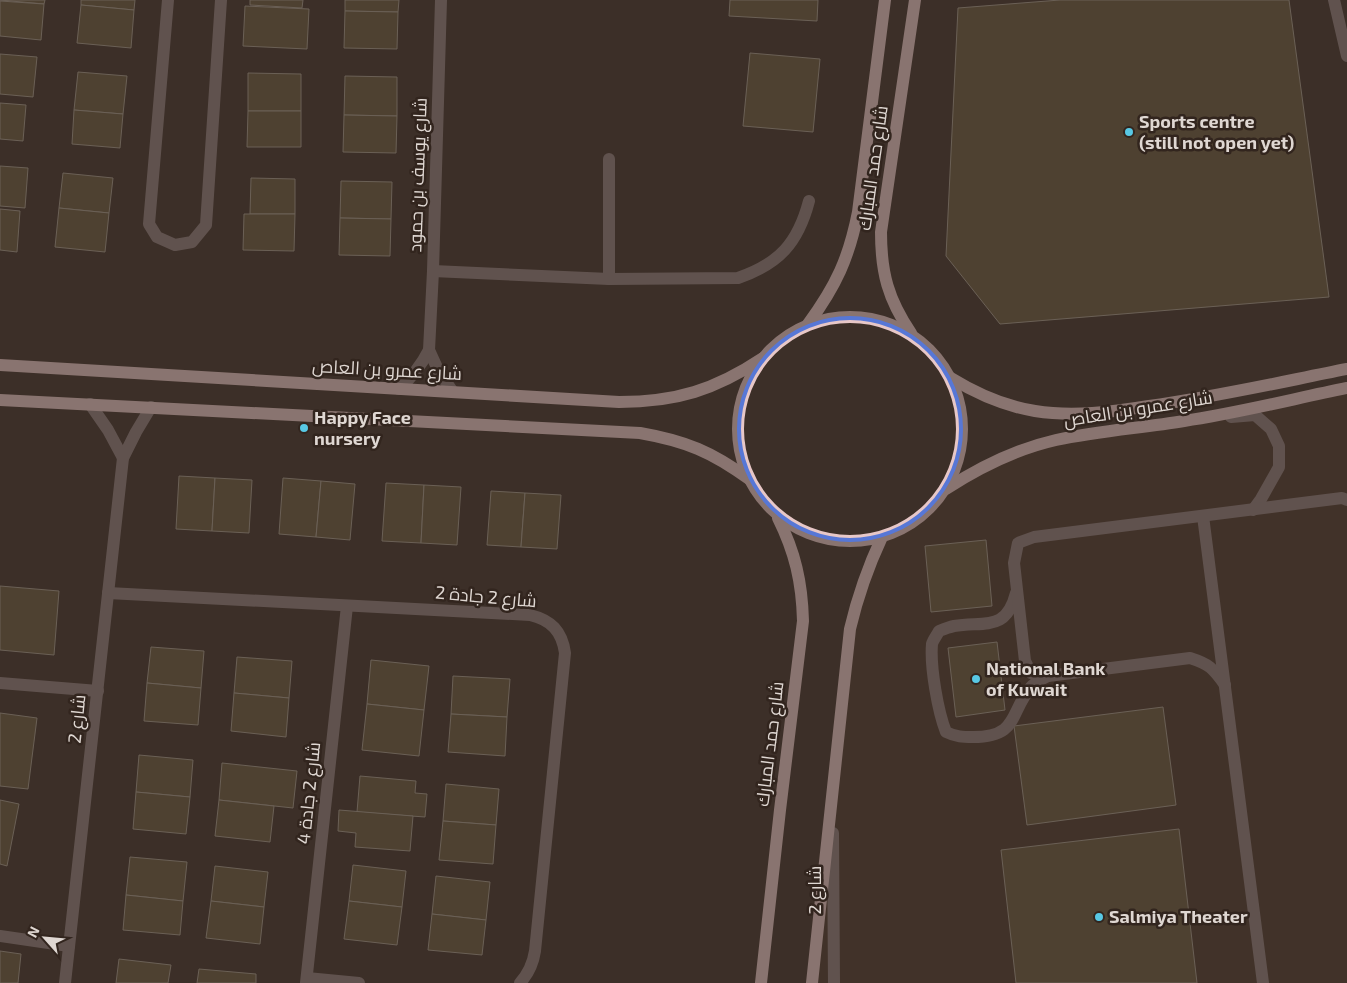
<svg xmlns="http://www.w3.org/2000/svg" width="1347" height="983" font-family="'Exo 2',Cairo,sans-serif">
<style>
.built{fill:#48362b}
.building{fill:#64573d;stroke:#a39b8d}
.lines{fill:none;stroke-linecap:round;stroke-linejoin:round}
.minor{stroke:#8c7d7d;stroke-width:12}
.major{stroke:#e7c7c7;stroke-width:12}
.marked{fill:none;stroke:#5777d6;stroke-width:4;stroke-linejoin:round}
.poi-dot{fill:#58c8e4;stroke:#32251e;stroke-width:2}
.labels{text-anchor:middle;stroke-width:5;stroke-linejoin:round;paint-order:stroke}
.poi-label{font-size:18px;font-weight:bold;fill:#dfd7d2;stroke:#32251e;text-anchor:start}
.street-label{font-size:18px;fill:#dfd7d2;stroke:#32251e}
</style>
<rect width="100%" height="100%" fill="#3c2f28"/>
<!-- built -->
<path class="built" d="M1347,387V983H812L846,662L882,537L917,519L944,491L1026,449Z"/>
<!-- building -->
<g class="building">
<path d="M0,0H45L44,4Z"/>
<path d="M81,0H135L134,10L81,5Z"/>
<path d="M250,0H303L302,8L250,5Z"/>
<path d="M345,0H399L398,12L345,11Z"/>
<path d="M730,0H818L817,21L729,16Z"/>
<path d="M1060,0H1289L1329,297L1000,324L946,256L958,8Z"/>
<path d="M0,1L44,4L41,40L0,36Z"/>
<path d="M81,5L134,10L131,48L77,43Z"/>
<path d="M245,6L309,9L307,49L243,46Z"/>
<path d="M345,11L398,12L397,49L344,48Z"/>
<path d="M750,53L820,59L813,132L743,126Z"/>
<path d="M0,54L37,57L33,97L0,94Z"/>
<path d="M78,72L127,76L123,114L74,110Z"/>
<path d="M248,73L301,74V111H248Z"/>
<path d="M345,76L397,77V116L344,115Z"/>
<path d="M0,103L26,105L23,141L0,139Z"/>
<path d="M74,110L123,114L120,148L72,144Z"/>
<path d="M248,111H301V147H247Z"/>
<path d="M344,115L397,116L396,153L343,152Z"/>
<path d="M0,166L28,168L25,208L0,206Z"/>
<path d="M63,173L113,178L109,213L59,208Z"/>
<path d="M251,178L295,179V214H250Z"/>
<path d="M341,181L392,182L391,219L340,218Z"/>
<path d="M59,208L109,213L105,252L55,247Z"/>
<path d="M0,209L20,211L17,252L0,250Z"/>
<path d="M244,214H295L294,251L243,250Z"/>
<path d="M340,218L391,219L390,256L339,255Z"/>
<path d="M179,476L215,478L212,531L176,529Z"/>
<path d="M215,478L252,480L249,533L212,531Z"/>
<path d="M283,478L321,481L316,537L279,534Z"/>
<path d="M321,481L355,484L350,540L316,537Z"/>
<path d="M386,483L424,485L421,543L382,541Z"/>
<path d="M424,485L461,487L457,545L421,543Z"/>
<path d="M491,491L525,493L521,547L487,545Z"/>
<path d="M525,493L561,495L557,549L521,547Z"/>
<path d="M986,540L992,606L931,612L925,546Z"/>
<path d="M0,586L59,591L54,655L0,650Z"/>
<path d="M997,642L1005,710L956,717L948,648Z"/>
<path d="M151,647L204,651L201,688L147,683Z"/>
<path d="M237,657L292,661L289,698L234,693Z"/>
<path d="M371,660L429,666L424,710L367,704Z"/>
<path d="M453,676L510,679L507,717L451,714Z"/>
<path d="M147,683L201,688L198,725L144,721Z"/>
<path d="M234,693L289,698L286,737L231,731Z"/>
<path d="M367,704L424,710L419,756L362,750Z"/>
<path d="M1163,707L1176,805L1027,825L1014,726Z"/>
<path d="M0,713L37,718L28,789L0,786Z"/>
<path d="M451,714L507,717L505,756L448,752Z"/>
<path d="M139,755L193,760L190,797L136,792Z"/>
<path d="M222,763L297,771L293,808L219,800Z"/>
<path d="M360,776L416,781L415,793L427,794L425,817L357,812Z"/>
<path d="M446,784L499,789L496,825L443,821Z"/>
<path d="M136,792L190,797L186,834L133,829Z"/>
<path d="M0,800L19,804L7,866L0,864Z"/>
<path d="M219,800L274,806L270,842L215,836Z"/>
<path d="M339,810L413,816L410,851L355,847L356,833L338,831Z"/>
<path d="M443,821L496,825L493,864L439,860Z"/>
<path d="M1179,829L1197,983H1016L1001,850Z"/>
<path d="M130,857L187,862L183,901L126,895Z"/>
<path d="M353,865L406,871L402,907L349,901Z"/>
<path d="M215,866L268,872L264,907L211,901Z"/>
<path d="M436,876L490,882L486,920L432,914Z"/>
<path d="M126,895L183,901L180,935L123,930Z"/>
<path d="M211,901L264,907L260,944L206,938Z"/>
<path d="M349,901L402,907L397,945L344,939Z"/>
<path d="M432,914L486,920L482,955L428,950Z"/>
<path d="M0,951L21,954L18,983H0Z"/>
<path d="M119,959L171,965L168,983H116Z"/>
<path d="M199,969L256,974V983H197Z"/>
</g>
<g class="lines">
<!-- minor -->
<g class="minor">
<path d="M168,0L149,224L157,237L175,245L192,242L206,225L221,0"/>
<path d="M1334,0L1347,56"/>
<path d="M609,159V279"/>
<path d="M433,271L609,279L738,278C779,264 798,243 809,201"/>
<path d="M429,350L439,372L453,392"/>
<path d="M399,389C412,377 421,366 429,350L433,271L441,0"/>
<path d="M90,404L108,430L123,458"/>
<path d="M1231,417L1255,415L1271,429L1279,446V467L1261,499L1253,510"/>
<path d="M1203,516L1263,983"/>
<path d="M108,593L530,615C551,620 562,631 565,653L535,951C533,964 529,973 520,983"/>
<path d="M1016,593C1006,632 985,621 954,626C949,627 944,629 939,631C937,635 933,640 932,644C930,667 938,712 946,732C956,737 963,737 973,737C1019,737 1009,713 1031,687C1035,682 1042,679 1048,676"/>
<path d="M0,683L98,691"/>
<path d="M1225,685C1213,668 1209,664 1190,658L1048,676L1031,673L1025,661L1014,563L1018,543L1034,537L1342,498L1347,500"/>
<path d="M833,833L834,983"/>
<path d="M0,936L69,946"/>
<path d="M307,978L359,983"/>
<path d="M65,983L123,458L136,432L151,407"/>
<path d="M306,983L347,606"/>
</g>
<!-- major -->
<g class="major">
<circle cx="850" cy="429" r="112"/>
<path d="M808,324C836,286 849,258 858,212L885,0"/>
<path d="M911,333C888,299 881,273 881,232L915,0"/>
<path d="M0,365L619,402C676,402 715,390 763,358"/>
<path d="M951,378C977,394 1004,406 1035,411C1073,417 1112,412 1149,406C1215,397 1281,382 1347,369"/>
<path d="M0,400L640,433C686,441 712,452 749,479"/>
<path d="M946,489C980,467 1016,449 1056,440C1098,431 1141,428 1184,421C1238,413 1293,399 1347,388"/>
<path d="M761,983L780,810L803,621C802,582 795,552 778,518"/>
<path d="M812,983L850,629C858,595 867,569 882,537"/>
</g>
</g>
<!-- marked area -->
<path d="M0 0H1347V983H0ZM739 429a111 111 0 1 1 222 0a111 111 0 1 1-222 0Z" fill="#3c2f28" fill-opacity=".55" fill-rule="evenodd"/>
<path class="marked" d="M739 429a111 111 0 1 1 222 0a111 111 0 1 1-222 0Z"/>
<!-- markers -->
<g class="poi-dot">
<circle cx="1129" cy="132" r="5"/>
<circle cx="304" cy="428" r="5"/>
<circle cx="976" cy="679" r="5"/>
<circle cx="1099" cy="917" r="5"/>
</g>
<g class="labels">
<!-- poi labels -->
<g class="poi-label">
<text x="1139" y="128">Sports centre<tspan x="1139" dy="21">(still not open yet)</tspan></text>
<text x="314" y="424">Happy Face<tspan x="314" dy="21">nursery</tspan></text>
<text x="986" y="675">National Bank<tspan x="986" dy="21">of Kuwait</tspan></text>
<text x="1109" y="923">Salmiya Theater</text>
</g>
<!-- street labels -->
<g class="street-label">
<text transform="translate(873 168) rotate(-82)" y="6">شارع حمد المبارك</text>
<text transform="translate(418 175) rotate(-88)" y="6">شارع يوسف بن حمود</text>
<text transform="translate(387 370) rotate(3)" y="6">شارع عمرو بن العاص</text>
<text transform="translate(1138 409) rotate(-9)" y="6">شارع عمرو بن العاص</text>
<text transform="translate(486 597) rotate(5)" y="6">شارع 2 جادة 2</text>
<text transform="translate(77 719) rotate(-84)" y="6">شارع 2</text>
<text transform="translate(770 744) rotate(-83)" y="6">شارع حمد المبارك</text>
<text transform="translate(309 793) rotate(-84)" y="6">شارع 2 جادة 4</text>
<text transform="translate(815 890) rotate(-90)" y="6">شارع 2</text>
</g>
</g>
<!-- north arrow -->
<g transform="translate(45 938) rotate(297)" stroke="#32251e" stroke-width="4" paint-order="stroke">
<path d="M0-4L9 19L0 12L-9 19Z" fill="#dfd7d2"/>
<text y="-8" font-size="14" font-weight="bold" text-anchor="middle" fill="#dfd7d2">N</text>
</g>
</svg>
